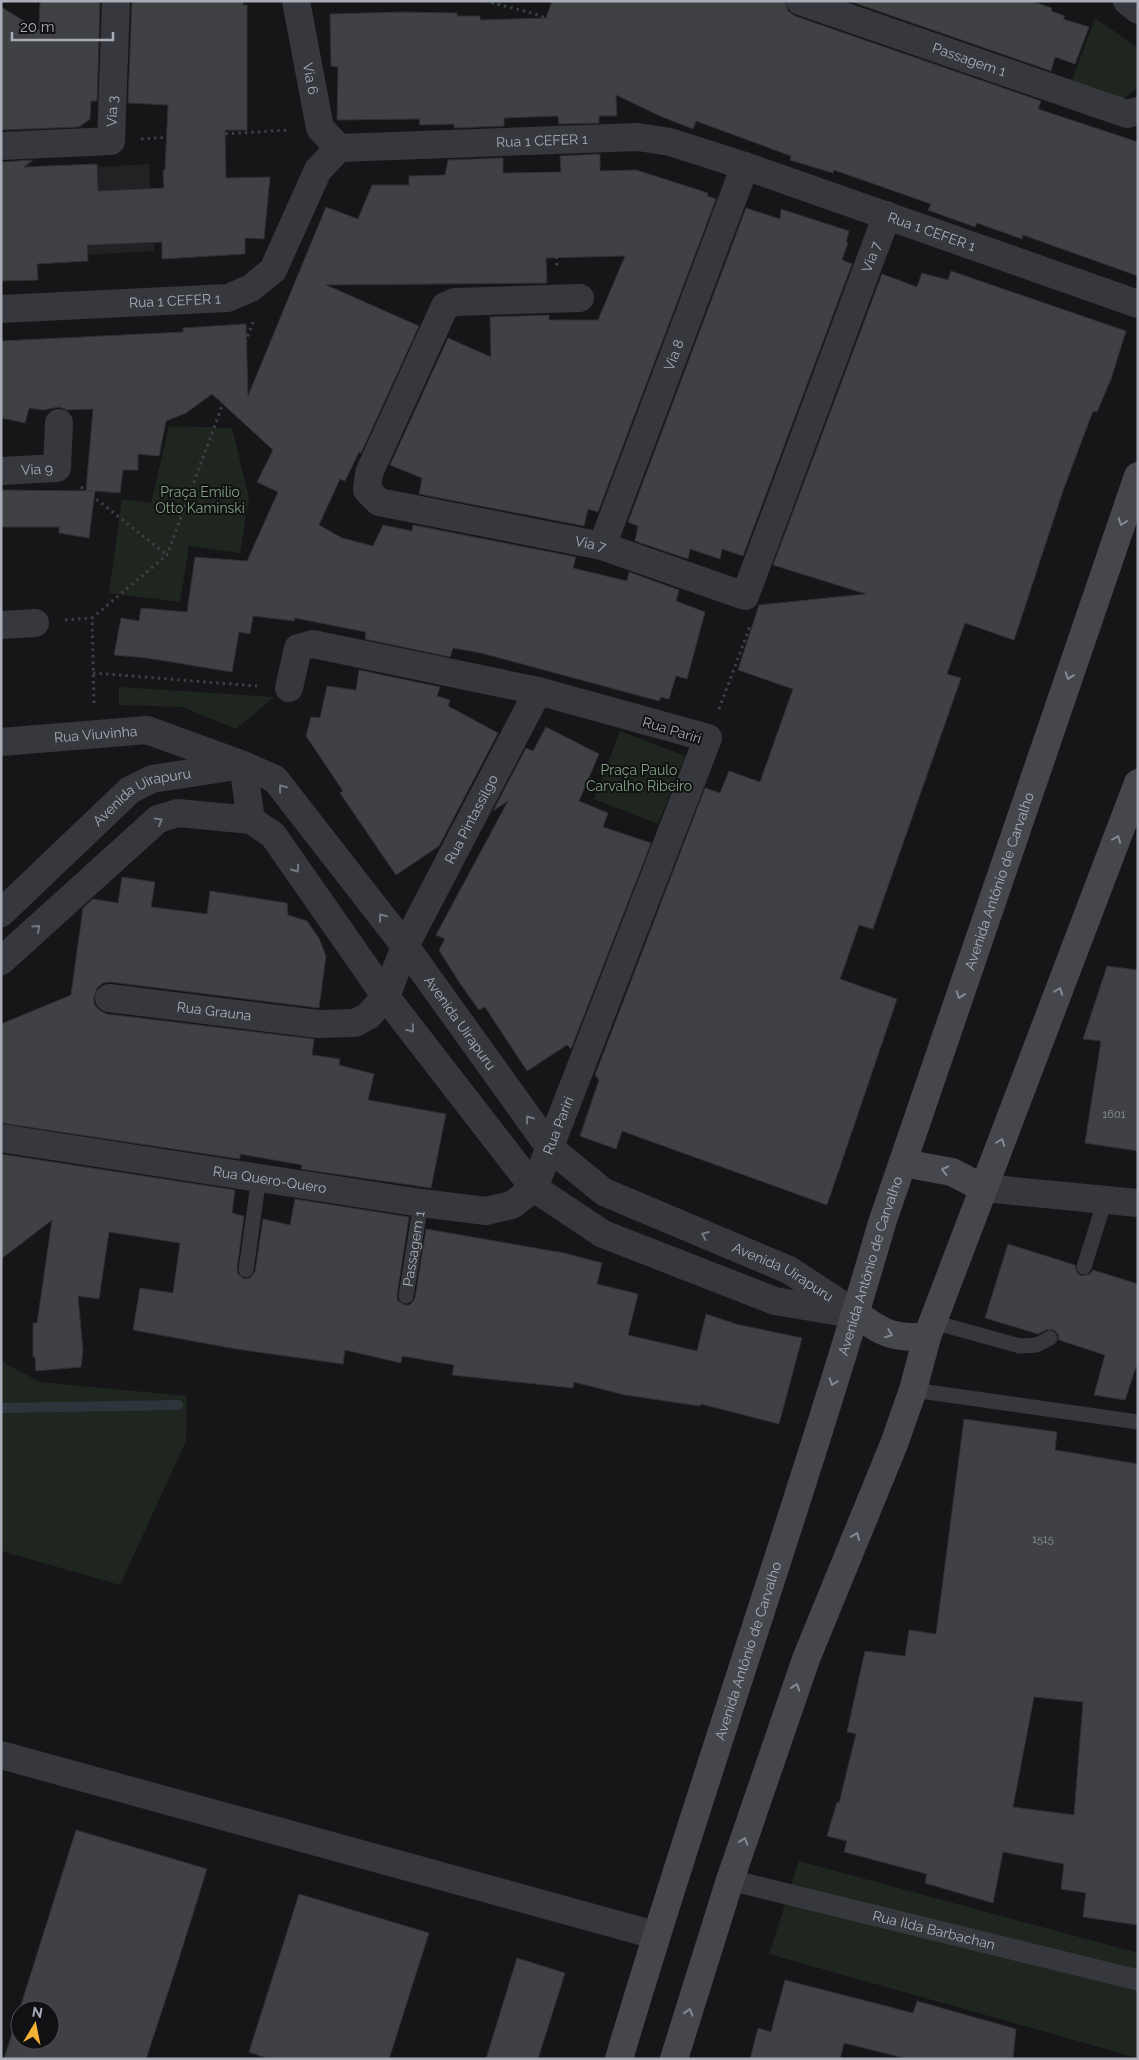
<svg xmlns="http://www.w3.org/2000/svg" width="1139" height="2060" font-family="Raleway,sans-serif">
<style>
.built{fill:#222225}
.green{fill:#1e261f}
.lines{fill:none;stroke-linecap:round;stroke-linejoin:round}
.stream{stroke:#2c353c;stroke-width:10}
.building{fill:#404145;stroke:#303034;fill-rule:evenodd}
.path{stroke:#3d3f44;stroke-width:3;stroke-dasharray:2.5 4;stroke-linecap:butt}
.service{stroke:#37383d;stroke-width:15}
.pedestrian{stroke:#37383d;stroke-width:21}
.minor{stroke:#37383d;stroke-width:28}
.tertiary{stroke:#37383d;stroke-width:28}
.secondary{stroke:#45474d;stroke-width:28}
.oneway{stroke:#858993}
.oneway2{stroke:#757881}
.labels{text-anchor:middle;stroke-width:4;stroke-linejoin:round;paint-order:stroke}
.number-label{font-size:11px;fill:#8e929b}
.street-label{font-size:14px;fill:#a8adb8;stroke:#111113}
.park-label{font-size:14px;fill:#7fa381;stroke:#111113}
</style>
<rect width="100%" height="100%" fill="#161618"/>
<!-- built -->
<path class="built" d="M149,164L154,251L27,258L21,172Z"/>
<!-- green -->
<g class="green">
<path d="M1095,18L1138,48V87L1117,103L1070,86Z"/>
<path d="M169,426L232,428L249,498L240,553L189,546L180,602L109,593L122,499L151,503Z"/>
<path d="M119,687L274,697L236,729L183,707L119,705Z"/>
<path d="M620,731L685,756L658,824L594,799Z"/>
<path d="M1,1361L40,1382L187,1396L186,1441L120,1585L1,1551Z"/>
<path d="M799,1861L1138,1953V2058L769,1954Z"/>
</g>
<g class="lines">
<!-- stream -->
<path class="stream" d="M1,1408L178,1405"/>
</g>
<!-- building -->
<g class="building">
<path d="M40,1H100L97,101H91L90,119L79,127L1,130V7L39,30Z"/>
<path d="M132,1H243V5H247V130H225L226,178L270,177L264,239L245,238V254L162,259V242L87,245L88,261L37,264L38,280L1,281V162L33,160L24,167L97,164L98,191L164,188L163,170H165L168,105L128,103Z"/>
<path d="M552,1H785L788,11L795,16L1041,101L1038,109L1138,142V276L1023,235L1022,239L977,223L975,227L928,210L931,204L834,170L833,173L790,160L791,156L696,121L693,129L660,116L616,95L617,116H599V123L559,124L558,116L504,118V126L454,128V124L420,125L419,119L337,120L338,67L331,66L330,14L403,12L457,13V16H480V20L546,18Z"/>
<path d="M849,1H1031L1052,8L1051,11L1065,16L1063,19L1089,27L1075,64L1055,57L1051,71Z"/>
<path d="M600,154V171L636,170L708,193L707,196L716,199L598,512L588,509L584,526L419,494L422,478L390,465L448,338L491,357L490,317L549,315V320H598L625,256L546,258L547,283L326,285L419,326L361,453L359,452L345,481L340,479L319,525L342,538L373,546L383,525L412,531L413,525L576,557L573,568L627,581L629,572L679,590L676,601L705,612L687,679L676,676L669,699L661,697L659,701L481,653L453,648L450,657L365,639L366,632L295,618L294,621L253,616L250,634L239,632L232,672L147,658L114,655L121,618L139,621L141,608L187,612L195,557L247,561L278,492L257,482L273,450L212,394L186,413L166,421L159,456L138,454V470H123L120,493L95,491L89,538L59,533V527H1V490L92,491H86L93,409L67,410L59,407L43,410L29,408L25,423L1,418V341L183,332V328L246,324L248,396L326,207L358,219L372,185H409V176L445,175L448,160L503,158V173L561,172L560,156Z"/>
<path d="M746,208L780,219L781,209L849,231L846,242L848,243L842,260L852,264L743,556L722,549L720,559L690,549L688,559L635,541L638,526L628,522Z"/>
<path d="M951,271L1126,331L1111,379L1097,412L1093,411L1064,488L1014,640L965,623L947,674L961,678L873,929L859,925L840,979L897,999L827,1205L622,1131L616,1149L580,1136L599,1080L595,1075L705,788L720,793L729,771L760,782L793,689L738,670L759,605L866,594L773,565L882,274L917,287L922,273L948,280Z"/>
<path d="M359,670L440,687L437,696L450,700L448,706L498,733L439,846L396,875L340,793L343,791L306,736L311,717L320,718L327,686L356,690Z"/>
<path d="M546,727L599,754L579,801L608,813L603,827L651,843L571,1049L567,1045L527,1071L485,1007L479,1010L459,982L439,950L445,939L436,935L508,801L493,811L526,748L533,751Z"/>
<path d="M122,877L155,882L151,907L207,914L210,891L287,903L288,915L307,921L319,938L326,956L319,1008L110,982L103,983L97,988L94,996V1004L99,1010L107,1014L314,1039L312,1055L340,1059L339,1065L374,1074L368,1100L446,1114L431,1188L301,1169L302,1165L240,1154V1159L1,1123V1024L71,995L83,908L93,899L118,903Z"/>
<path d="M1107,966L1138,970V1151L1085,1143L1101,1041L1083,1039Z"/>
<path d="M1,1154L235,1190L232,1213L244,1216L237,1269L238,1274L244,1279L250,1278L255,1272L263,1219L290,1225L295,1199L409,1217L397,1295V1300L404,1305H410L415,1298L426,1229L564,1253L602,1263L597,1284L638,1294L628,1335L697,1351L706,1314L736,1324L802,1338L779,1424L701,1404L700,1406L625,1395L574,1382L573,1388L452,1375L454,1365L402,1356L401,1363L345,1350L343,1364L236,1349L133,1330L140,1288L173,1293L180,1243L109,1232L99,1299L78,1296L83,1351L81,1367L36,1371L35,1357H33V1323H37L52,1220L1,1259Z"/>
<path d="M1008,1244L1075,1265L1077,1273L1082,1276L1090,1274L1093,1270L1138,1284V1361L1125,1400L1094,1395L1105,1355L1059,1340L1058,1334L1054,1330H1046L1038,1334L985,1318Z"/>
<path d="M964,1419L1057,1432L1055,1450L1138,1464V1925L1083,1917L1086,1893L1061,1889L1064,1864L1003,1852L993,1903L925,1883L927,1874L844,1852L847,1841L827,1836L837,1802L839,1803L856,1734L847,1732L865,1651L905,1656L909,1630L936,1634ZM1034,1697L1083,1702L1074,1815L1013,1807Z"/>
<path d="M76,1830L207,1869L175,1971L146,2059H4ZM20,2010H50V2040H20Z"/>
<path d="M299,1894L429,1933L389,2059H269L249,2052Z"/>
<path d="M517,1958L565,1973L538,2059H486Z"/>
<path d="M785,1980L913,2013L917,2001L1016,2029L1013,2059H908L844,2043L840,2059H750L758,2028L771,2032Z"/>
</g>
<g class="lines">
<!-- path -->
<g class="path">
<path d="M485,1L528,12L638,48V107"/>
<path d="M141,139L289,130"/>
<path d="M552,172L557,268"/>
<path d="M81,487L167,555"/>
<path d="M65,620L92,618"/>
<path d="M93,673L257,686"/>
<path d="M94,703L92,618L167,555L253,322"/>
<path d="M719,709L750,626"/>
</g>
<!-- service -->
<g class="service">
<path d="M1084,1267L1105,1200"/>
<path d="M246,1270L259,1177"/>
<path id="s1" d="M406,1296L421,1203"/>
<path d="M933,1322L1020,1346L1037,1345L1050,1338"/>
<path d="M913,1390L1138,1422"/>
</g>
<!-- pedestrian -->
<path class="pedestrian" id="s2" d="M730,1880L1138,1980"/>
<!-- minor -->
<g class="minor">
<path id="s3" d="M296,1L320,128L339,148"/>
<path id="s4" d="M800,1L1127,114L1138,111"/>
<path id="s5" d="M1,146L111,141L116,1"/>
<path id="s6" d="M580,298L455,302L445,306L369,473L367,490L379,502L602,546L745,596L887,215"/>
<path id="s7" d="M1,471L57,468L59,423"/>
<path id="s8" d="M602,546L745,166"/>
<path d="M1,625L35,623"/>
<path id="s9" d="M1,742L147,730L243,765L251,820"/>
<path id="s10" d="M1,913L130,790L152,779L243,765L275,779L405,946L550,1148L604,1192L789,1270L856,1314"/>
<path d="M1,961L158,819L178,813L251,820L273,835L386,997L534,1188L603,1234L775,1301L846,1313"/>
<path id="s11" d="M109,998L318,1024L355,1023L368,1016L386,997L405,946L538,691"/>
<path id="s12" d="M1,1138L421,1203L486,1211L512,1205L534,1188L708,738L538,691L313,644L298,648L289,688"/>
<path d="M1,1755L655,1935"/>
</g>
<!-- tertiary -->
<g class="tertiary">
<path d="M1127,1L1138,10"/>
<path id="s13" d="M1,309L228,298L251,288L273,270L318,170L339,148L638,137L670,142L745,166L1138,304"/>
<path d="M983,1188L1138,1203"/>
</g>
<!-- secondary -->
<g class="secondary">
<path d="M903,1163L952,1172L983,1188"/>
<path d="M856,1314C885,1334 891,1338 927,1337"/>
<path id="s14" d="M619,2059C702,1779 801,1503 882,1223L1138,476"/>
<path d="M674,2059L730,1880L806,1659L894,1444L913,1390L927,1337L1138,783"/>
</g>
</g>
<!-- one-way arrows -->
<defs><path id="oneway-chevron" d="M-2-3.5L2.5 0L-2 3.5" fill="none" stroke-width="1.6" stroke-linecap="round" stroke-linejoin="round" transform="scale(1.25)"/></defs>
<g class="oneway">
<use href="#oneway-chevron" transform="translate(1122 522) rotate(109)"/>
<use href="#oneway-chevron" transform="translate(1069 676) rotate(109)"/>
<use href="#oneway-chevron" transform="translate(1117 839) rotate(-69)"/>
<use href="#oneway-chevron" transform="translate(1059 991) rotate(-69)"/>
<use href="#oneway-chevron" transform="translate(960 995) rotate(109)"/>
<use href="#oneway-chevron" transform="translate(1001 1142) rotate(-69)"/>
<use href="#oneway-chevron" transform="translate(945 1170) rotate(-166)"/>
<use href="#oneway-chevron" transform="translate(889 1334) rotate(21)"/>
<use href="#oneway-chevron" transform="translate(833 1382) rotate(108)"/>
<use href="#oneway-chevron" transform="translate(856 1536) rotate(-68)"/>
<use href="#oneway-chevron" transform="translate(796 1687) rotate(-71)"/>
<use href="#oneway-chevron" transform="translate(744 1841) rotate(-71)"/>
<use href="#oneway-chevron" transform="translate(689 2012) rotate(-73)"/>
</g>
<g class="oneway2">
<use href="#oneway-chevron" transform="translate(282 788) rotate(-128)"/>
<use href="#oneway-chevron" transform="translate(159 821) rotate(-30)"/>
<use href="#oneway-chevron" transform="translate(296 869) rotate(55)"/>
<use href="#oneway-chevron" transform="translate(382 917) rotate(-128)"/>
<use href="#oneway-chevron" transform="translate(37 928) rotate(-42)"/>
<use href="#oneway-chevron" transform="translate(411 1029) rotate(52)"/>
<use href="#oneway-chevron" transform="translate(529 1119) rotate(-126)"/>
<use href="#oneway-chevron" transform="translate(705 1235) rotate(-157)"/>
</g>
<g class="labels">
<!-- number labels -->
<g class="number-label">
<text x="1114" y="1118">1601</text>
<text x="1043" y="1543">1515</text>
</g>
<!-- street labels -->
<g class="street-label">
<text dy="5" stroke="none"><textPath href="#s4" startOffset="179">Passagem 1</textPath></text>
<text dy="5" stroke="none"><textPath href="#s3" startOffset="79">Via 6</textPath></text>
<text dy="5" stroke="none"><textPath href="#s5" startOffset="140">Via 3</textPath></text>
<text dy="5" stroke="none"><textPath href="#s13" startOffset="624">Rua 1 CEFER 1</textPath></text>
<text dy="5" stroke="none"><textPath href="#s13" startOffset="1029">Rua 1 CEFER 1</textPath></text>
<text dy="5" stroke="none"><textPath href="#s6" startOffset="1094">Via 7</textPath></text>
<text dy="5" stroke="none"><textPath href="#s13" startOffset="174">Rua 1 CEFER 1</textPath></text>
<text dy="5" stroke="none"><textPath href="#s8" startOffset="204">Via 8</textPath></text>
<text dy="5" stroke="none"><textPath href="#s7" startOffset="36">Via 9</textPath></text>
<text dy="5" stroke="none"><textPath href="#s6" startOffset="569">Via 7</textPath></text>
<text transform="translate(672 730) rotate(17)" y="5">Rua Pariri</text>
<text dy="5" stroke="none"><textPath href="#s9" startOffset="95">Rua Viuvinha</textPath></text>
<text dy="5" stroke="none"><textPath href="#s10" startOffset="186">Avenida Uirapuru</textPath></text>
<text dy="5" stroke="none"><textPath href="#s11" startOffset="486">Rua Pintassilgo</textPath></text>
<text dy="5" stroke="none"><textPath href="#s14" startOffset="1238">Avenida Antônio de Carvalho</textPath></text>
<text dy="5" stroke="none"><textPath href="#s11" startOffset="106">Rua Grauna</textPath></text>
<text dy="5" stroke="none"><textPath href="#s10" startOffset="636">Avenida Uirapuru</textPath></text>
<text dy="5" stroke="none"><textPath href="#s12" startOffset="612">Rua Pariri</textPath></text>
<text dy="5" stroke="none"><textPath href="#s12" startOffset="272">Rua Quero-Quero</textPath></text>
<text dy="5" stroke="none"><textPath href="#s1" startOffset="48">Passagem 1</textPath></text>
<text dy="5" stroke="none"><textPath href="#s14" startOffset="832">Avenida Antônio de Carvalho</textPath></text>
<text dy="5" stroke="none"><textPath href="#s10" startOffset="1056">Avenida Uirapuru</textPath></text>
<text dy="5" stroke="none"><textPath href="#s14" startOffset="428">Avenida Antônio de Carvalho</textPath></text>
<text dy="5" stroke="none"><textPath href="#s2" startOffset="210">Rua Ilda Barbachan</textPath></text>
</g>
<!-- park labels -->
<g class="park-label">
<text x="200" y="497">Praça Emílio<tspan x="200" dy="16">Otto Kaminski</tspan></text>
<text x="639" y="775">Praça Paulo<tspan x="639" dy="16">Carvalho Ribeiro</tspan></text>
</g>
</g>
<!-- border -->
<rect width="1139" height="2060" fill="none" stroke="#a8adb8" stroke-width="5"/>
<!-- north arrow -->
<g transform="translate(35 2025) rotate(10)"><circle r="24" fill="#111113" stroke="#4d4f55"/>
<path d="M0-4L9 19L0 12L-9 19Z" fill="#f2b134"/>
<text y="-8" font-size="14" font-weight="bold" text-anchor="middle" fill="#a8adb8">N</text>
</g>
<!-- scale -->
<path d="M12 32v8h101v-8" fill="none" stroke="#a8adb8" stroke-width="2.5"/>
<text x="20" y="32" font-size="15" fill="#a8adb8" stroke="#111113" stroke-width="4" paint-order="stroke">20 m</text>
</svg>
